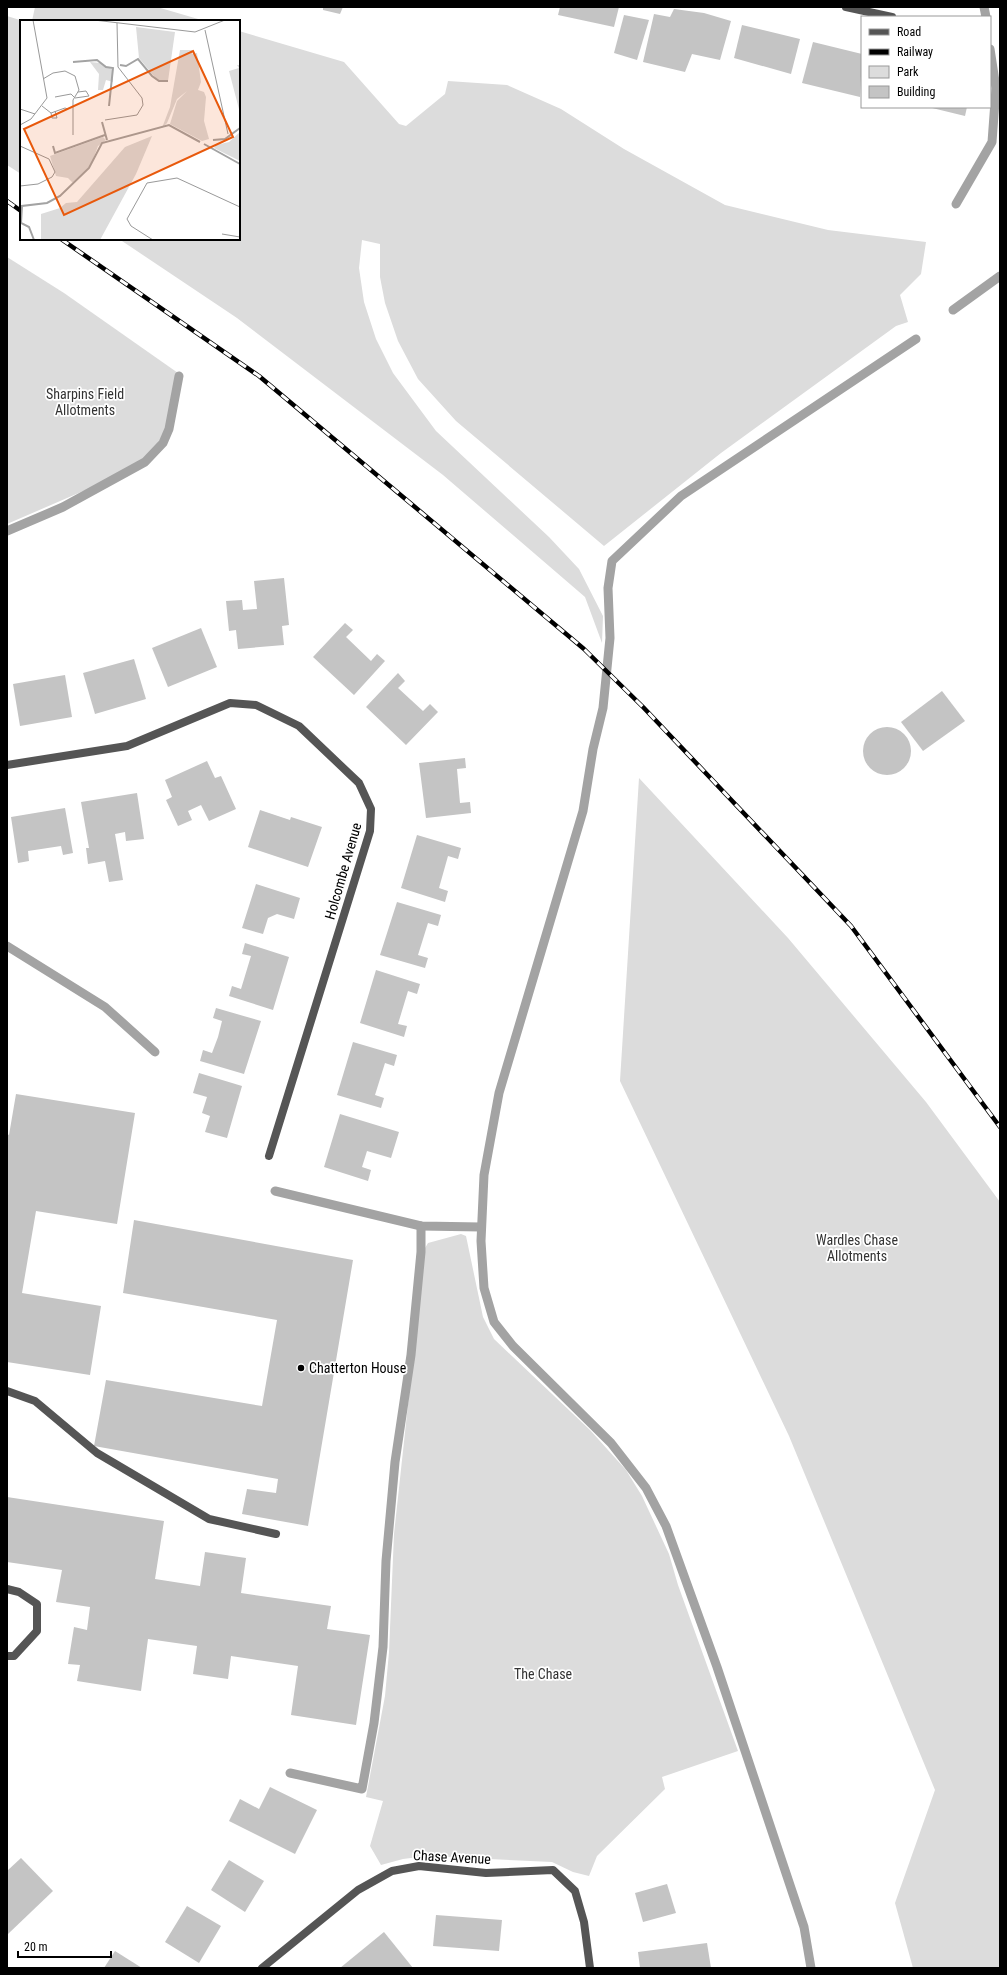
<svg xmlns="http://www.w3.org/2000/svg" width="1007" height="1975" font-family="'Roboto Condensed',sans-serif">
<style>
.green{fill:#dcdcdc}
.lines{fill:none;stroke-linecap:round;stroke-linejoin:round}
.stream{stroke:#a3a3a3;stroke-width:9}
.building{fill:#c4c4c4}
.service{stroke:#555;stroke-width:8}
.minor{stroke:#555;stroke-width:8}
.rail-casing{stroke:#000;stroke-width:4.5}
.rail{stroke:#fff;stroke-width:3;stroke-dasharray:9;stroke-linecap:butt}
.poi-dot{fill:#000;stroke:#fff;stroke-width:1.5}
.labels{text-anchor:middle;stroke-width:3.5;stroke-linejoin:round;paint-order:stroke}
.park-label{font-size:14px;fill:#333;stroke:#fff}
.street-label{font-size:14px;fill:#000;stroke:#fff}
.poi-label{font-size:14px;fill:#000;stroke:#fff;text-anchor:start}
.inset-river{fill:none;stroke:#a3a3a3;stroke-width:2}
.inset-road{fill:none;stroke:#999;stroke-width:1}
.view{fill:#e8590c;fill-opacity:0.15;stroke:#e8590c;stroke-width:2}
.inset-edge{fill:none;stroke:#000;stroke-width:2}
</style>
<rect width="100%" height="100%" fill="#fff"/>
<!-- green -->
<g class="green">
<path d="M35,7H157L205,21H32Z"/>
<path d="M7,16L23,21H21V174L7,165Z"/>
<path d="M239,31L344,62L399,124L406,126L445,94L448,81L507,85L561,109L624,149L725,205L828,230L926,242L921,274L900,295L908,322L896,326L721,453L604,546L456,421L418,379L398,341L385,303L380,277V244L362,240L359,268L364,302L376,339L393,373L436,431L549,537L579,569L603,616L602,643L585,597L443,475L237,318L119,239H239Z"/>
<path d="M7,257L64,293L178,373L167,427L161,439L143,460L104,482L7,524Z"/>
<path d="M639,778L788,938L926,1102L1000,1202V1968H913L895,1903L935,1790L789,1436L620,1081Z"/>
<path d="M461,1234L466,1236L483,1317L494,1339L590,1430L626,1470L642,1496L669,1554L678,1585L738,1751L662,1777L665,1789L597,1856L589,1876L573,1872L552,1862L427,1856L403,1859L381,1865L370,1846L383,1801L366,1797L385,1696L389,1652L394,1534L425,1248L428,1243Z"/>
</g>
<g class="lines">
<!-- stream -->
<g class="stream">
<path d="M984,7L986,17"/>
<path d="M956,204L992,142L996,88L990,49"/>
<path d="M953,310L1000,276"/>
<path d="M7,531L63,507L145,462L163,443L169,429L179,376"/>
<path d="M7,946L105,1007L155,1052"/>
<path d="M275,1191L421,1226L481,1227"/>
<path d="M290,1773L362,1789L374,1723L383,1647L386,1561L395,1462L411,1355L421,1252V1226"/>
<path d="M811,1968L804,1927L717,1667L666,1526L646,1488L611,1443L513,1346L494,1322L484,1288L481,1241L484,1175L499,1093L583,811L593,749L603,708L610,638L608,588L612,561L681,496L916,339"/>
</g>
</g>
<!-- building -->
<g class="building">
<path d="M323,7H343L340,14L323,10Z"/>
<path d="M560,7H619L614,27L558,15Z"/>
<path d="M674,9L704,13L731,21L720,60L692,54L685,72L643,62L654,14L670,17Z"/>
<path d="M624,15L649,20L637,60L614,53Z"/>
<path d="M742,25L800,39L791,74L734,58Z"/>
<path d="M813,42L862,54L860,97L802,83Z"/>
<path d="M928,107H967L965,116Z"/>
<path d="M284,578L289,625L282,626L284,645L238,649L236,630L229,631L226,601L242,600L243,610L257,609L254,581Z"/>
<path d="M345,623L353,630L346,637L371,661L377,654L385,661L354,695L313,657Z"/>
<path d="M201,628L217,667L168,687L152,648Z"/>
<path d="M134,659L146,699L95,714L83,673Z"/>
<path d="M398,673L405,681L398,688L423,711L430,704L438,712L406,745L366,707Z"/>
<path d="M65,675L72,717L20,726L13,684Z"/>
<path d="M942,691L965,721L923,751L901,722Z"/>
<circle cx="887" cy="751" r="24"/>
<path d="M465,758L466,768L457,769L460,803L470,802L471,813L426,818L419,763Z"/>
<path d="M207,761L215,778L221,776L236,809L209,821L201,805L188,811L192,820L178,826L166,800L172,797L165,780Z"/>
<path d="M137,793L144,839L126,841L125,832L115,834L123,880L109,882L105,861L88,864L86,848H89L81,802Z"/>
<path d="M65,808L73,853L63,855L61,846L28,851L29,861L18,863L11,817Z"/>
<path d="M260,810L290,820L291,817L322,827L308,867L248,847Z"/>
<path d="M417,835L461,848L458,859L448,856L439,888L448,891L445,902L401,888Z"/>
<path d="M256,884L300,898L294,919L277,914L268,918L263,934L242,928Z"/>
<path d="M397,902L441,915L438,926L428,923L418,955L428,958L425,968L380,955Z"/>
<path d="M245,943L289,957L273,1010L229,996L232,986L241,989L251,956L242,954Z"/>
<path d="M376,970L420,984L417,994L408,991L398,1024L407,1026L404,1037L360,1023Z"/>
<path d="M216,1008L261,1021L244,1074L200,1061L203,1050L212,1053L218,1037L222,1021L213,1018Z"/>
<path d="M353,1042L397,1055L394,1066L385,1063L375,1095L384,1098L381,1108L337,1095Z"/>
<path d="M199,1073L242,1086L227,1138L205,1132L210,1116L202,1113L207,1097L193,1093Z"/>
<path d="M16,1094L135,1113L117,1224L36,1211L22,1293L101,1306L90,1375L7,1362V1134L9,1135Z"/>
<path d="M340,1114L399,1132L391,1158L367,1151L362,1167L371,1170L368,1181L324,1167Z"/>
<path d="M134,1220L353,1260L308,1526L242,1514L247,1489L276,1493L278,1479L94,1446L106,1380L262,1406L277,1320L123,1293Z"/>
<path d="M7,1497L164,1521L155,1579L200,1586L205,1552L246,1558L241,1593L331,1606L327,1629L370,1635L356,1725L291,1715L298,1666L231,1656L228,1679L193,1674L197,1646L148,1639L141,1691L77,1681L80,1665L68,1664L74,1627L87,1630L90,1607L56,1602L62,1570L7,1562Z"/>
<path d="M270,1787L317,1810L295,1854L229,1821L240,1799L259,1809Z"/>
<path d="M21,1858L53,1891L8,1934L7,1871Z"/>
<path d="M229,1860L264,1881L245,1912L211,1890Z"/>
<path d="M667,1884L676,1913L643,1922L635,1893Z"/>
<path d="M187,1906L221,1926L199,1963L165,1942Z"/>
<path d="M436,1915L502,1920L499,1951L433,1946Z"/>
<path d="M384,1932L413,1968H340Z"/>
<path d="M707,1943L711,1968H640L638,1952Z"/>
<path d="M115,1951L142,1968H104Z"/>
</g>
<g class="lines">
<!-- service -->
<g class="service">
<path d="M7,1391L35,1401L97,1453L209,1519L276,1534"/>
<path d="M7,1589L19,1592L37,1604V1631L14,1656H7"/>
</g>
<!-- minor -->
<g class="minor">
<path d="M846,7L892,17"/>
<path d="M7,765L127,746L230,703L256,705L299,726L359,783L371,809L370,831L269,1156"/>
<path d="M262,1968L358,1890L392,1871L419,1866L486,1873L553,1870L575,1891L584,1922L590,1968"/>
</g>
<!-- rail casing -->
<g class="rail-casing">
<g id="rail">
<path d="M7,201L21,211"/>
<path d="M61,239L259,376L584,649L643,707L851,926L1000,1127"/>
</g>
</g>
<!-- rail -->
<use href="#rail" class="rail"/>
</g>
<!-- markers -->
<circle class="poi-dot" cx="301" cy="1368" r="4"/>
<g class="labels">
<!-- park labels -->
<g class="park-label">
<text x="85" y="399">Sharpins Field<tspan x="85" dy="16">Allotments</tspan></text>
<text x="857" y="1245">Wardles Chase<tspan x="857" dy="16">Allotments</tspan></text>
<text x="543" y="1679">The Chase</text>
</g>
<!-- street labels -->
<g class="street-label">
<text transform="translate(343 871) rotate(-74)" y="5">Holcombe Avenue</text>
<text transform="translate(452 1857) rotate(3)" y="5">Chase Avenue</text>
</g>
<!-- poi labels -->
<g class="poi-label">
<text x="309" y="1373">Chatterton House</text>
</g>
</g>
<!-- overview -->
<g transform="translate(20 20)">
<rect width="220" height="220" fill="#fff"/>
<path d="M116,7L155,12L148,61H138L119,38ZM160,30H172V34L177,33L181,62L178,70L184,72L186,77L184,101L189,119L182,121L150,104L157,81L167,71L157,79L147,103L142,108L150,87ZM70,42L81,43L93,50V62L86,60L83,70H78L79,54ZM217,45H220V93L209,51L219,48ZM220,112V141L194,128L196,125L209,122ZM132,116L116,154L80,220H21V194L40,188L46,183L57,182L105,127ZM83,117L86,120L78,126L71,145L53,163L48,158L36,156L30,136Z" fill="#dcdcdc"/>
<path class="inset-river" d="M53,42L77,40L86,47L93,48L89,86M100,45L106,46L118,39L132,56L139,61H148M82,102L87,120M193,120L205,119L220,108M184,124L220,144M33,126L35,133L85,115M14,220L9,207L1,203L2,186L27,183L40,176L69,148L82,123L149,105L180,122"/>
<path class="inset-road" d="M74,0L175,12L205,0M185,10L208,114M23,59L33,53L45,51L55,56L59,70L53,80V115M35,77L51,74L55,78M55,78L69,76L66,71L58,72M22,86L31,93L45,88L48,89M0,89L15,94M31,93L32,98H37L35,91M85,100L117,95L123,85L122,78L98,47L97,3M0,105L11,99L27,78L13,0M0,126L29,139L35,152L32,157L18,164L0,166M202,214L220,217M133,220L111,206L107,199L127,163L157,158L220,187"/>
<path class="view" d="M173,31L213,117L44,195L4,109Z"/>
<rect width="220" height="220" class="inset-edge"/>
</g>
<!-- border -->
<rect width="1007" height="1975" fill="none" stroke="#000000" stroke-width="16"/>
<!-- legend -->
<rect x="861" y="16" width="130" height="92" fill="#ffffff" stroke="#999999"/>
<rect x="869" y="29" width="20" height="6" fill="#555555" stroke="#999999"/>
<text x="897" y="36" font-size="12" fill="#000000">Road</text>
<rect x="869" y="49" width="20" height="6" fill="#000000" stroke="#999999"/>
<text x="897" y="56" font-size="12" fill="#000000">Railway</text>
<rect x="869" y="66" width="20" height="12" fill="#dcdcdc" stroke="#999999"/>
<text x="897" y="76" font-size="12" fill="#000000">Park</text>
<rect x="869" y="86" width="20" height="12" fill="#c4c4c4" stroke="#999999"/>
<text x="897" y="96" font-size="12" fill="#000000">Building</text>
<!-- scale -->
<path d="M18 1951v6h93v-6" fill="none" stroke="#000000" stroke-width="2"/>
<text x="24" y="1951" font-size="12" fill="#000000" stroke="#ffffff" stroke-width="3" paint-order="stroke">20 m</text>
</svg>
